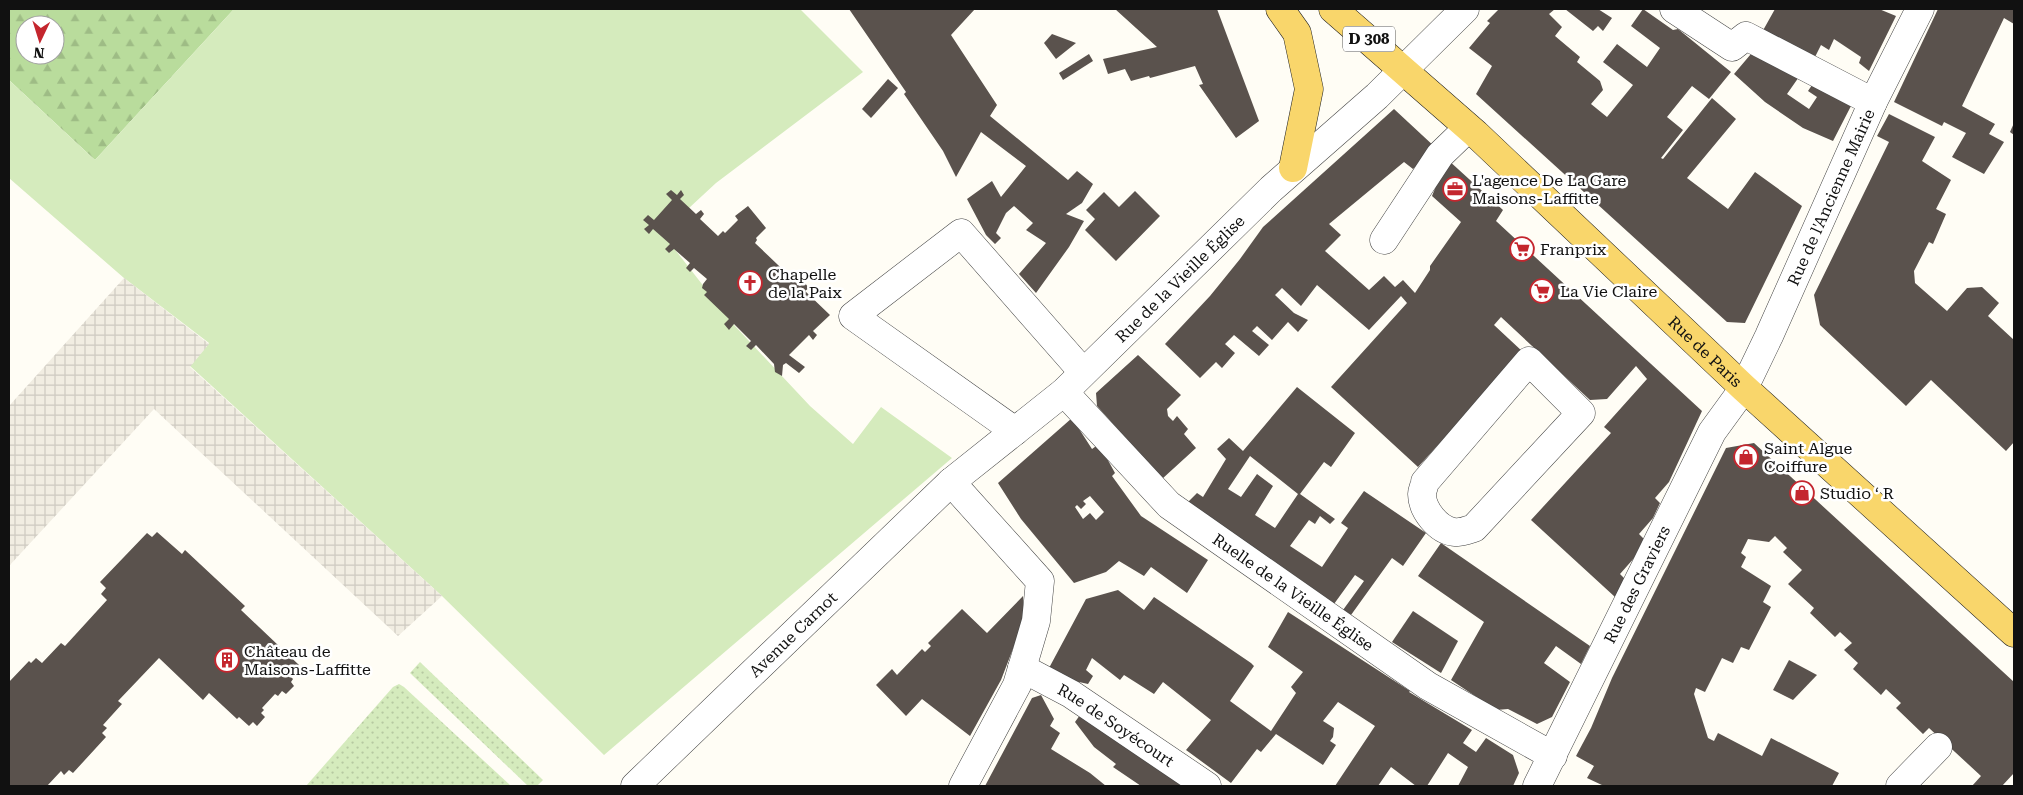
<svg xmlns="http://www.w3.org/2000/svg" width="2023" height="795" font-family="'Roboto Serif',serif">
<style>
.grass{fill:url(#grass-dots)}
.forest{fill:url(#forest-firs);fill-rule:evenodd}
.garden{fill:#d5ebbd}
.plaza{fill:url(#plaza-grid)}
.building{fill:#5a524d;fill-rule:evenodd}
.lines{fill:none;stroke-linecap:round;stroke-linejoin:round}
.minor-casing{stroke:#444;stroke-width:29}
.major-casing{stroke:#222;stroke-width:29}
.minor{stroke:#fff;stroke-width:28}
.major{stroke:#f9d66b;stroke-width:28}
.labels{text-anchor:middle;stroke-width:5;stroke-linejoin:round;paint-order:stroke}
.shield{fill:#fff;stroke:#585858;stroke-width:1}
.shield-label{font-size:15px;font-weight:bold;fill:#111}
.poi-label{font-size:16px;fill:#111;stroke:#fff;text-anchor:start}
.street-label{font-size:16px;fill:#111;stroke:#fff}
</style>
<defs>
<pattern id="grass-dots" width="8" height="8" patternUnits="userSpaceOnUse" patternTransform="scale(1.25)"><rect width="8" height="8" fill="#d5ebbd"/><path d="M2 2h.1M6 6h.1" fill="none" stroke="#b6c8a1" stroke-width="1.8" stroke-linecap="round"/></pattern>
<pattern id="forest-firs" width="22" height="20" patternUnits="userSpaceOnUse" patternTransform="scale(1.25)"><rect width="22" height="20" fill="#b9dc9c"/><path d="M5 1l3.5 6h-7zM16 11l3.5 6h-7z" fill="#9ebc85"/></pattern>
<pattern id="plaza-grid" width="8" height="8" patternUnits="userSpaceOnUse" patternTransform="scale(1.25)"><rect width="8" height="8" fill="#f1ede2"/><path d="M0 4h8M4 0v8" fill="none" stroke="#cecac1"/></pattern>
</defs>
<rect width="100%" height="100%" fill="#fffdf5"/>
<!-- grass -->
<g class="grass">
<path d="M420,662L543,780L537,786H528L410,673Z"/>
<path d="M399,684L404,687L511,786H306L393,687Z"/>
</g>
<!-- forest -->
<path class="forest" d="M9,9H234L95,160L9,80ZM25,25H55V55H25Z"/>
<!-- garden -->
<path class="garden" d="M234,9H800L863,72L716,183L662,233L734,325L810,406L853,444L881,407L952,458L604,755L442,596L190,366L209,343L124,278L9,178V80L95,160Z"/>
<!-- plaza -->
<path class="plaza" d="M124,278L209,344L190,367L442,596L398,636L154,409L9,566V406Z"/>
<!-- building -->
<g class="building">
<path d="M849,9H975L951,35L997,105L990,116L1068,180L1077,171L1093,184L1082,203L1066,214L1084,221L1069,247L1036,293L1019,274L1046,243L1026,230L1033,223L1014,206L1006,213L996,233L1001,238L995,244L986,235L967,199L992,181L1001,197L1026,166L981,132L956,177L943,151L904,94L906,92Z"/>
<path d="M1115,9H1217L1259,121L1236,138L1199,85L1203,84L1195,66L1150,78L1149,76L1131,81L1125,69L1108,74L1103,59L1157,47Z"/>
<path d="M1499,9H1555L1549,14L1562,27L1555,36L1580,57L1577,62L1600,81L1603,90L1591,104L1607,117L1633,85L1603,62L1617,44L1647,67L1660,48L1631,26L1643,9L1673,30L1678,29L1731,72L1709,99L1692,86L1667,117L1683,130L1661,158L1663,159L1712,98L1736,119L1687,178L1728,209L1755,172L1802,206L1745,323L1727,322L1476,94L1492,66L1469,48L1490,23L1487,21Z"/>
<path d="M1565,9H1598L1612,18L1603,31L1598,26L1593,31Z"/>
<path d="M1775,9H1879L1896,16L1869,71L1859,63L1861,57L1834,39L1829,50L1821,45L1812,63L1761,34Z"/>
<path d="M1938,9H2014V24L2004,18L1962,106L1995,124L1989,134L2004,142L1984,174L1952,157L1966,133L1944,122L1942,126L1894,102Z"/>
<path d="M1052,34L1076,43L1056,59L1044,43Z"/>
<path d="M1756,48L1801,74L1787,94L1809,109L1817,97L1808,91L1814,82L1851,106L1833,141L1803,128L1765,102L1734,74Z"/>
<path d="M1089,54L1093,61L1063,80L1059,73Z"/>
<path d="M888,79L898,88L871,118L862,109Z"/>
<path d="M1394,109L1436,148L1413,169L1404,162L1329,224L1341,235L1325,251L1369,290L1384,276L1395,287L1403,280L1415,293L1430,270V266L1461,222L1432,196L1447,159L1503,210L1496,221L1702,411L1669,482L1655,498L1660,503L1653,518L1639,534L1644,539L1635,557L1620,574L1625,579L1615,597L1531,520L1611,433L1604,427L1647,379L1636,366L1607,399L1590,400L1501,317L1494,325L1523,352L1418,467L1331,387L1407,303L1401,296L1369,330L1317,285L1301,306L1282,288L1275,295L1294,313L1308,320L1298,332L1288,322L1272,340L1257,326L1252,331L1269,345L1259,356L1234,335L1225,344L1235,353L1222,368L1216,362L1200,378L1165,344L1210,296L1240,259L1263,227Z"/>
<path d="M1889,114L1935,137L1922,161L1951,180L1936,209L1946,214L1933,244L1929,242L1914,271L1915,283L1947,311L1967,288L1982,287L1999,303L1988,316L2014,340V442L2006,451L1931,380L1906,406L1820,325L1814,295L1889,142L1877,136Z"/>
<path d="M2014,123V135L2010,132Z"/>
<path d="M671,190L677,195L681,190L684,195L680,199L696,214L701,210L704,214L700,219L718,236L723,231L725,233L738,220L735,216L748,206L766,228L756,238L757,240L755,243L800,286L804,282L809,288L805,291L830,315L813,331L817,335L813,340L809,335L789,355L805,367L799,373L786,363L783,365L782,376L775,372L774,364L756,345L751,350L746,346L751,341L734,324L729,330L724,324L729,319L704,295L707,292L702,288L703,284L707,279L694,268L690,272L686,268L690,263L674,249L669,253L665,249L670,244L653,229L649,234L644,229L649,225L643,220L648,215L654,220L672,200L666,194Z"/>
<path d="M1135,191L1160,216L1116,261L1085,230L1095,219L1086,210L1104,192L1119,207Z"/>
<path d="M1138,355L1181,395L1167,409L1168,416L1173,421L1177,416L1188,429L1184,434L1196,448L1162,479L1097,406L1096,393Z"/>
<path d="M1297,387L1355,433L1331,467L1324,462L1300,494L1335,519L1330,524L1320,516L1315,524L1309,520L1290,546L1322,567L1348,528L1341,523L1364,491L1426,533L1403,566L1392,558L1351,615L1343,610L1364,581L1355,575L1334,604L1185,505L1197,493L1203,497L1226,459L1217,449L1229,438L1243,451ZM1250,456L1298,494L1275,528L1255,515L1273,486L1257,474L1241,497L1228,489Z"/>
<path d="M1072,418L1092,449L1099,444L1115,473L1112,476L1141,516L1208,560L1187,593L1151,567L1144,576L1119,561L1106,572L1074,583L1021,519L998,483ZM1090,496L1104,512L1096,520L1090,513L1083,519L1075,507L1077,505L1081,509L1086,504L1083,501Z"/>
<path d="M1754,443L2014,682V773L2002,786H1972L1981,776L1929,728L1923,734L1896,708L1901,703L1886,689L1881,695L1853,669L1858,663L1844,650L1852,643L1840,632L1835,637L1810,613L1814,608L1788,584L1802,570L1783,552L1787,548L1775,536L1769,542L1748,539L1741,553L1746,557L1741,567L1771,586L1763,602L1771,607L1749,650L1741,647L1733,663L1722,658L1705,692L1696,688L1694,694L1708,738L1714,741L1718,733L1762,756L1771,738L1839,773L1832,786H1604L1587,778L1594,766L1576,756L1591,728L1612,678L1726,448Z"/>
<path d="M157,532L182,554L185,550L245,606L241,610L299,665L289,675L293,679L291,682L294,686L286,694L282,691L278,696L275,694L262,708L264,710L261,713L265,717L257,726L253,722L249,726L239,717L237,719L209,693L203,700L159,658L118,701L122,704L103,725L107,728L102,733L106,737L73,773L69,770L64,775L61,771L47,786H9V682L29,661L31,663L36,658L42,663L61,643L65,646L107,600L101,594L106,588L100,582L147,533L152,537Z"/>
<path d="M1441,543L1590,646L1581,664L1556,646L1544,663L1570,682L1552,717L1537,724L1508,709L1496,710L1451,680L1484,622L1418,576Z"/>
<path d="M1118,590L1144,610L1154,597L1251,663L1254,666L1230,701L1271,731L1296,693L1291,687L1303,672L1268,647L1288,612L1410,691L1409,692L1472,730L1463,743L1476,752L1486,738L1513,755L1519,773L1513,786H1458L1468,767L1448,753L1427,786H1416L1391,767L1378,786H1335L1375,726L1338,702L1323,721L1334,728L1333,737L1330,741L1336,745L1323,765L1276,734L1261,752L1257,749L1231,783L1186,750L1211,720L1163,682L1154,694L1124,675L1120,680L1092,658L1086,670L1093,676L1088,684L1079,682L1076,686L1049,668L1086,599Z"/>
<path d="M1023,596L1024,620L1001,680L970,736L922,699L906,716L876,685L892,669L897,675L922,649L925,652L931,646L928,643L962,609L987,633Z"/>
<path d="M1413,611L1458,641L1441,673L1392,642Z"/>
<path d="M1789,660L1817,675L1793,700L1773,690Z"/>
<path d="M1041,695L1054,719L1050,726L1060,733L1051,749L1090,773L1106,786H985L1032,698Z"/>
<path d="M1080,715L1183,786H1141L1113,767L1116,764L1094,747L1075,722Z"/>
</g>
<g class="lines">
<!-- minor casing -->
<g class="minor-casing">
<g id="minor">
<path d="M1674,9L1732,47L1746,36L1873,102"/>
<path d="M1384,240L1440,155L1468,128"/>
<path d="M1529,361L1581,413L1474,528C1468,530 1461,533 1454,532C1438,530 1422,510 1422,494C1422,490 1425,485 1425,482Z"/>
<path id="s1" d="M1064,392L1169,505L1428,686L1553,756"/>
<path d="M1015,431L853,316L961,233L1083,372"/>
<path d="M951,482L1040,581L1036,621L1017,685L963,786"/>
<path id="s2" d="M1022,668L1071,694L1207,786"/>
<path id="s3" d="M635,786L951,482L1064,392L1271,189L1377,96L1465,9"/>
<path id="s4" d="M1537,786L1712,432L1744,388L1769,336L1873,102L1920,9"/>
<path d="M1900,786L1938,747"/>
</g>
</g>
<!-- major casing -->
<g class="major-casing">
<g id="major">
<path d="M1280,9L1297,33L1309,89L1293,168"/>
<path id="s5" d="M1333,9L1476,134L1744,388L2014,633"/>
</g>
</g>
<!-- minor -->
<use href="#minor" class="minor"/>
<!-- major -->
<use href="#major" class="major"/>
</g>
<!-- icons -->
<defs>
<g id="office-ring" transform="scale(1.25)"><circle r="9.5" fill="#fff" stroke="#c4262e" stroke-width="1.5"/><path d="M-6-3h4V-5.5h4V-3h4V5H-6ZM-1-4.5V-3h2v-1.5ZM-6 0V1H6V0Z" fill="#c4262e"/></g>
<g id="supermarket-ring" transform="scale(1.25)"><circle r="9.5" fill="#fff" stroke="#c4262e" stroke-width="1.5"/><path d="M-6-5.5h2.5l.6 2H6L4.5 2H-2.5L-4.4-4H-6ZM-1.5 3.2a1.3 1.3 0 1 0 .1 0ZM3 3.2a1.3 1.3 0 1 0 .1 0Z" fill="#c4262e"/></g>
<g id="church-ring" transform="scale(1.25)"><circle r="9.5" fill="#fff" stroke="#c4262e" stroke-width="1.5"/><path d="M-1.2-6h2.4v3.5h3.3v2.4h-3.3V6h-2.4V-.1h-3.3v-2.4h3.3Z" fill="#c4262e"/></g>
<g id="shop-ring" transform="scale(1.25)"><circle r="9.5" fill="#fff" stroke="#c4262e" stroke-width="1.5"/><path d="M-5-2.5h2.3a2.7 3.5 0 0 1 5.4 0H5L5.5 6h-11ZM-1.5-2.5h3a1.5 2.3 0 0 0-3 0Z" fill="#c4262e"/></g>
<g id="building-ring" transform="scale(1.25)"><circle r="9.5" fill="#fff" stroke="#c4262e" stroke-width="1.5"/><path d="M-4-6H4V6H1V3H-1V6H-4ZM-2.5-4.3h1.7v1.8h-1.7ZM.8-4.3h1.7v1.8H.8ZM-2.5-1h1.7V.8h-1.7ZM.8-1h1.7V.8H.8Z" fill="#c4262e"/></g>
</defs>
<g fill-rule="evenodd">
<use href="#office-ring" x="1455" y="189"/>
<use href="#supermarket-ring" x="1522" y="249"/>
<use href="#church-ring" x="750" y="283"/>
<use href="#supermarket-ring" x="1542" y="291"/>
<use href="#shop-ring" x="1746" y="457"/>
<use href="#shop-ring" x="1802" y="493"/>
<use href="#building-ring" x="227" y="660"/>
</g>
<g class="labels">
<!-- shield labels -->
<rect class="shield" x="1343" y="26.5" width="52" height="25" rx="4"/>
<g class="shield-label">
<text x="1369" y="44">D 308</text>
</g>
<!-- poi labels -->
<g class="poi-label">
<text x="1472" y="186">L'agence De La Gare<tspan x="1472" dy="18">Maisons-Laffitte</tspan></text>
<text x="1540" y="255">Franprix</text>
<text x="768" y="280">Chapelle<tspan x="768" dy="18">de la Paix</tspan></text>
<text x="1560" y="297">La Vie Claire</text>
<text x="1764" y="454">Saint Algue<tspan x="1764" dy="18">Coiffure</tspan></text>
<text x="1820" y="499">Studio ‘ R</text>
<text x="244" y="657">Château de<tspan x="244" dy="18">Maisons-Laffitte</tspan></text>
</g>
<!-- street labels -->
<g class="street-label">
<text dy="6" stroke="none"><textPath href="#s4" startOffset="659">Rue de l'Ancienne Mairie</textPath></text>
<text dy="6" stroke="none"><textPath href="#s3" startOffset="745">Rue de la Vieille Église</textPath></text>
<text dy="6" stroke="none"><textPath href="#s5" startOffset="506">Rue de Paris</textPath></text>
<text dy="6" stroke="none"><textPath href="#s4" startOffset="225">Rue des Graviers</textPath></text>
<text dy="6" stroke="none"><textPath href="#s1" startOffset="306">Ruelle de la Vieille Église</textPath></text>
<text dy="6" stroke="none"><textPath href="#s3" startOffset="219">Avenue Carnot</textPath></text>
<text dy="6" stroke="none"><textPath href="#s2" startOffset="110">Rue de Soyécourt</textPath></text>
</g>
</g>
<!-- border -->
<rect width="2023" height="795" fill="none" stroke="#111111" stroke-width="20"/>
<!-- north arrow -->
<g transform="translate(40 40) rotate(184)"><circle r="24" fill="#ffffff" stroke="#a0a0a0"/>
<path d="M0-4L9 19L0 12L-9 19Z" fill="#c4262e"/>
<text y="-8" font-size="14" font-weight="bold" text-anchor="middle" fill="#111111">N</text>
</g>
</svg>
